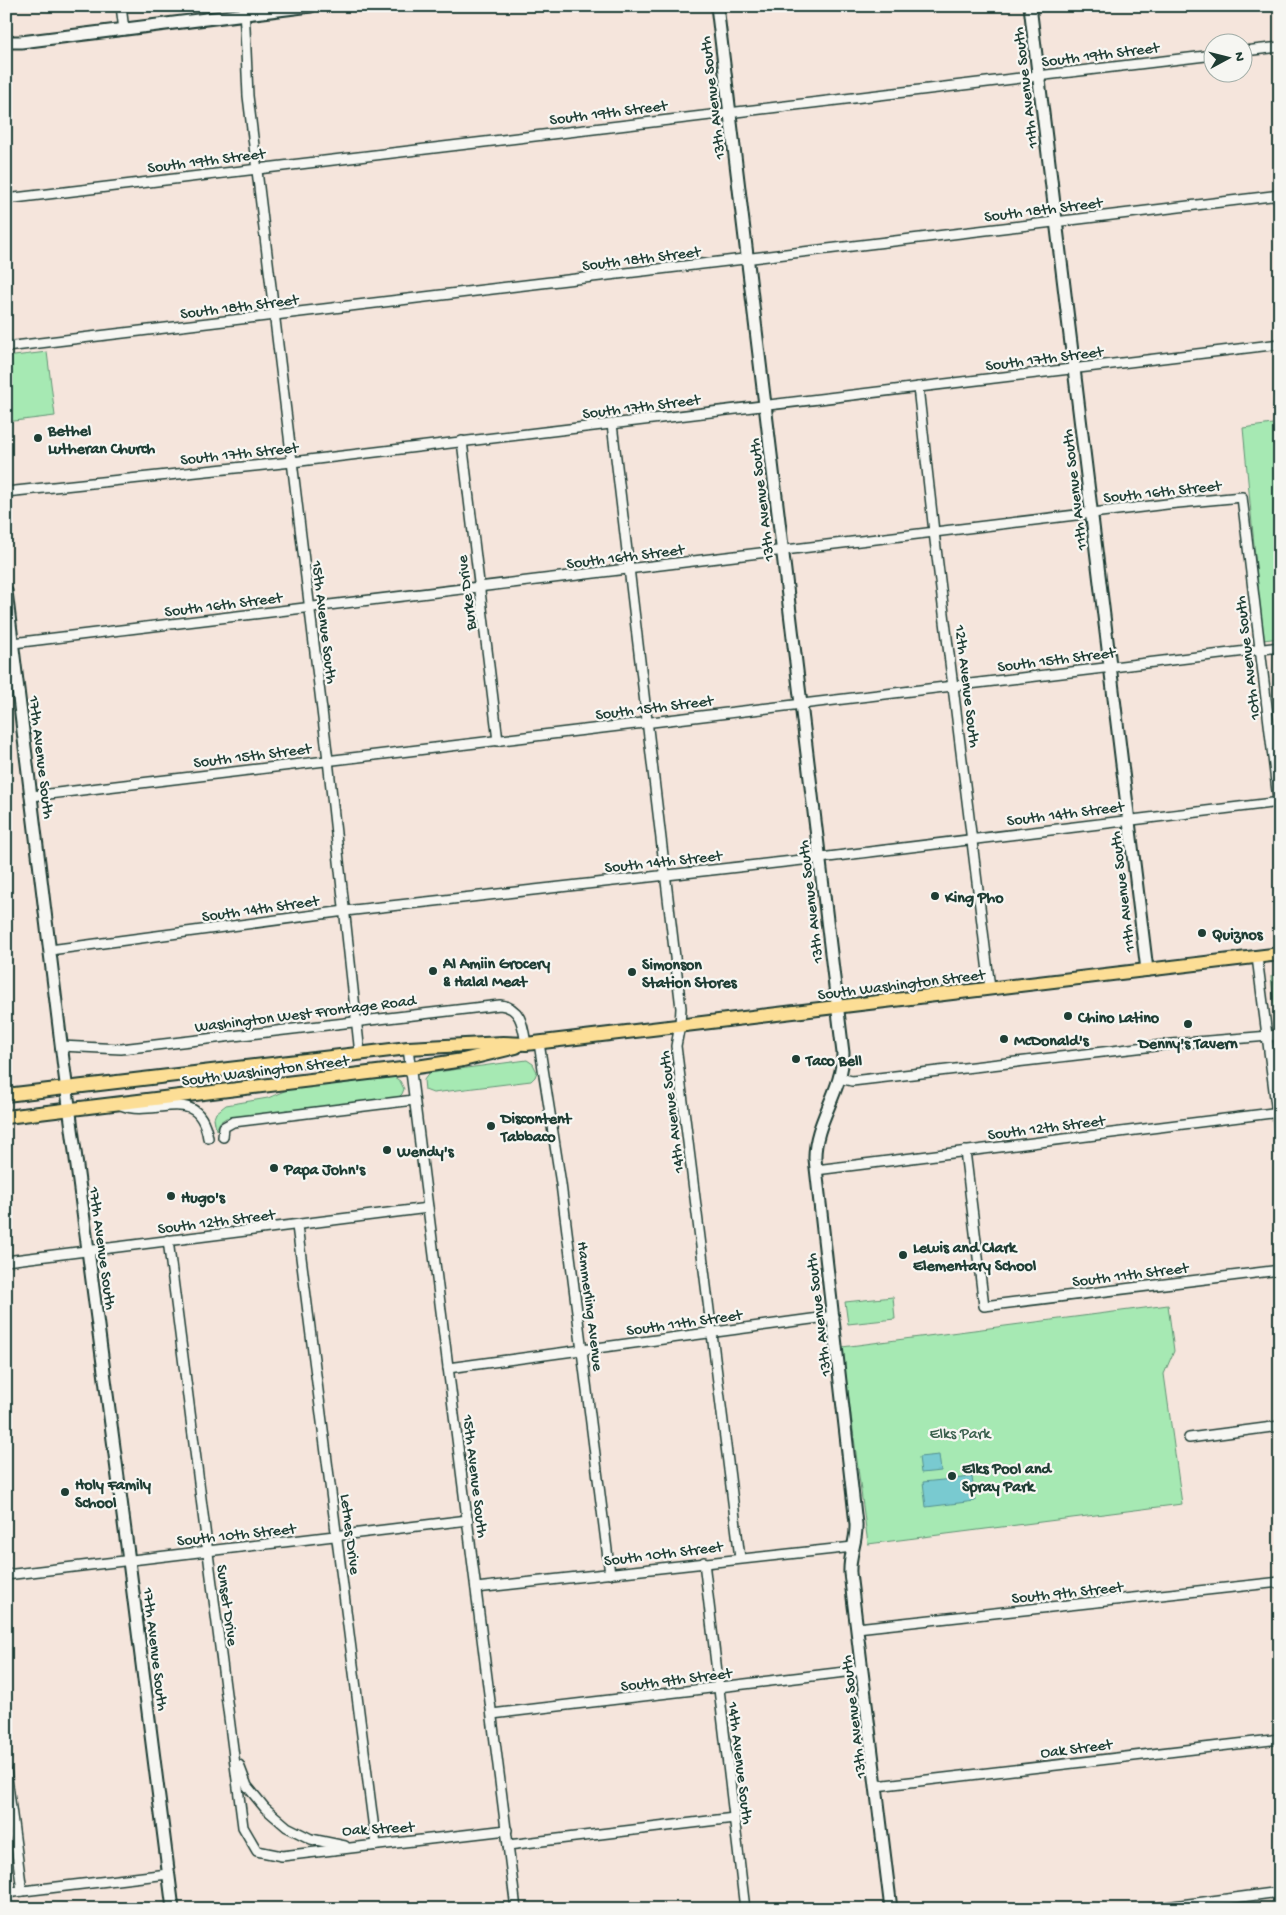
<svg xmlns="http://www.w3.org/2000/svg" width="1286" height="1915" font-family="'Gochi Hand',sans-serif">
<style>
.green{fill:#a6e9b3;stroke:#629374}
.water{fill:#79cad0;stroke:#559292}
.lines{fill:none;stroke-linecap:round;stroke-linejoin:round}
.street-casing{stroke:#1f3d34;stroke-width:12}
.secondary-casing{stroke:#1f3d34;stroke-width:15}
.primary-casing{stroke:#1f3d34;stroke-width:16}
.street{stroke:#f6f6f2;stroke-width:9}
.secondary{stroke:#f6f6f2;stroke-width:11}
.primary{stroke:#fcde96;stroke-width:12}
.poi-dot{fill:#1f3d34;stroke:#f6f6f2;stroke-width:2}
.labels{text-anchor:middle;stroke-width:4.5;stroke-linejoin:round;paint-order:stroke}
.street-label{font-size:16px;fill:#1f3d34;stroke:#f6f6f2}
.poi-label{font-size:16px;font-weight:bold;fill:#1f3d34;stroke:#f6f6f2;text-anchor:start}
.park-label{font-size:16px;fill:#3a5f4d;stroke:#f6f6f2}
</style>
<rect width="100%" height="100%" fill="#f5e5dc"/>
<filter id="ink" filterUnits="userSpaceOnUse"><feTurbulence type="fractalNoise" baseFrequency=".02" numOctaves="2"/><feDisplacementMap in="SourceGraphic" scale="10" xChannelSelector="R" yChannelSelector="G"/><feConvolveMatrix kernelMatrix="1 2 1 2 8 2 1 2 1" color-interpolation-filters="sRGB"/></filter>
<g filter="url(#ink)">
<!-- green -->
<g class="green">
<path d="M47,352L55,416L6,422V357Z"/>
<path d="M1280,423V638L1263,640L1243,428Z"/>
<path d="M1274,975L1278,1007H1276L1274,1005L1271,976Z"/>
<path d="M527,1060L533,1064L537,1072L535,1077L531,1081L433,1093L425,1090L424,1080L429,1073Z"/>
<path d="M394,1077L400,1081L404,1089L402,1094L398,1098L226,1118L220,1122L216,1130L214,1118L216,1113L226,1105L268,1098L289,1089Z"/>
<path d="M893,1297L895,1319L848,1324L845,1302Z"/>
<path d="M1168,1305L1174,1351L1164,1374L1182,1504L868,1544L842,1347Z"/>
</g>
<!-- water -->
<g class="water">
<path d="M939,1455L941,1471L921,1473L919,1457Z"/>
<path d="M972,1477L975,1501L926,1507L923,1482Z"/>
</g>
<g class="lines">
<!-- street casing -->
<g class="street-casing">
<g id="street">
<path d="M121,6L124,30"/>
<path d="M244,6L248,96L328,760L360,1054"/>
<path d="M1244,51L1280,47"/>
<path d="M6,199L1214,55"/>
<path d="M6,347L1280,195"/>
<path d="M918,387L934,532L990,988"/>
<path d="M612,424L681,1008L680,1025L676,1046L740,1558"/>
<path d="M462,441L498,741"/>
<path d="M6,492L292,462L1280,344"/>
<path d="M13,643L1167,504L1242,497L1280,816"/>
<path d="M32,796L1280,647"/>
<path d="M50,950L345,911L820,858L1280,802"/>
<path d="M1257,957L1280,1137"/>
<path d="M539,1043L561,1184L610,1574"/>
<path d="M61,1046L121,1049L500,1005C521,1007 523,1026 526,1044"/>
<path d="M408,1048L516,1909"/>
<path d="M839,1078L852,1081L1172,1044L1280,1035"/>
<path d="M121,1105C154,1119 199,1082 208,1138"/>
<path d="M223,1137L224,1127L233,1122L414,1100"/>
<path d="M965,1151L984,1306L1280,1270"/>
<path d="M816,1170L1280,1112"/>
<path d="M168,1240L243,1827L257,1851L282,1856L376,1845L297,1226"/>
<path d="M6,1261L428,1208"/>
<path d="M448,1368L834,1316"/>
<path d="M1189,1438L1280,1426"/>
<path d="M704,1562L745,1909"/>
<path d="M6,1575L468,1520"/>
<path d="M476,1588L853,1547"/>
<path d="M857,1628L1280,1582"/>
<path d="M492,1714L862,1670"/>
<path d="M239,1765L247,1786L265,1808L287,1827L311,1839L345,1846"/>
<path d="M6,1770L22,1891"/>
<path d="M876,1786L1280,1739"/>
<path d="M508,1845L734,1818"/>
<path d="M370,1846L507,1830"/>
<path d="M6,1893L168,1874"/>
<path d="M1150,1909L1280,1892"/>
</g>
</g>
<!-- secondary casing -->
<g class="secondary-casing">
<g id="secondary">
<path d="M717,6L843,1053C843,1091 814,1122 815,1159L856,1524C857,1542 849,1554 850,1573L891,1909"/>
<path d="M1030,6L1147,970"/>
<path d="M6,42H21L311,6"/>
<path d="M6,591L64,1068L129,1561L173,1909"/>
</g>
</g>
<!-- primary casing -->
<g class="primary-casing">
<g id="primary">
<path d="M6,1095L408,1048L503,1043L526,1044L1280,954"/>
<path d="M6,1117L410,1068L463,1060L516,1047"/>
</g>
</g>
<!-- street -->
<use href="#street" class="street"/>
<!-- secondary -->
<use href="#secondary" class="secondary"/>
<!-- primary -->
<use href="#primary" class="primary"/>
</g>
</g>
<!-- markers -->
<g class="poi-dot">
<circle cx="38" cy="438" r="5"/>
<circle cx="935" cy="896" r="5"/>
<circle cx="1202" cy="933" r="5"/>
<circle cx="433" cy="971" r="5"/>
<circle cx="632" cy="972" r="5"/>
<circle cx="1068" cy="1016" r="5"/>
<circle cx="1188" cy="1024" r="5"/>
<circle cx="1004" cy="1039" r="5"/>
<circle cx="796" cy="1059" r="5"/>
<circle cx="491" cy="1126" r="5"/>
<circle cx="387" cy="1150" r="5"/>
<circle cx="274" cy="1168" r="5"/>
<circle cx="171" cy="1196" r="5"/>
<circle cx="903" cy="1255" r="5"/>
<circle cx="952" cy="1476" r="5"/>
<circle cx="65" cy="1492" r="5"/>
</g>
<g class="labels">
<!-- street labels -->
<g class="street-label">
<text transform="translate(1100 53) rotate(-7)" y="6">South 19th Street</text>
<text transform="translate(1024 88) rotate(-97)" y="6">11th Avenue South</text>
<text transform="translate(711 98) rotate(-97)" y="6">13th Avenue South</text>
<text transform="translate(608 111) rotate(-7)" y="6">South 19th Street</text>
<text transform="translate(206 159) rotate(-7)" y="6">South 19th Street</text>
<text transform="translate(1043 208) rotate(-7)" y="6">South 18th Street</text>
<text transform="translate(641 257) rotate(-7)" y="6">South 18th Street</text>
<text transform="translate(239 305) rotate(-7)" y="6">South 18th Street</text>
<text transform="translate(1044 357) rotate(-7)" y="6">South 17th Street</text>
<text transform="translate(641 405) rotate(-7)" y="6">South 17th Street</text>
<text transform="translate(239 452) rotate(-6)" y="6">South 17th Street</text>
<text transform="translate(1073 490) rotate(-97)" y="6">11th Avenue South</text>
<text transform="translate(1162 490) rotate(-6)" y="6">South 16th Street</text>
<text transform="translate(760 500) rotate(-97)" y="6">13th Avenue South</text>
<text transform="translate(625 555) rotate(-7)" y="6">South 16th Street</text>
<text transform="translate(465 593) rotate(-97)" y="6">Burke Drive</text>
<text transform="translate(223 603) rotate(-7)" y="6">South 16th Street</text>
<text transform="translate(326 622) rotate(83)" y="6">15th Avenue South</text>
<text transform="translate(1056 658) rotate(-7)" y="6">South 15th Street</text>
<text transform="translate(1246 658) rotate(-97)" y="6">10th Avenue South</text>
<text transform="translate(969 686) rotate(83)" y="6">12th Avenue South</text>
<text transform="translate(654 706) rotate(-7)" y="6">South 15th Street</text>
<text transform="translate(252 754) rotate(-7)" y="6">South 15th Street</text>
<text transform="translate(43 757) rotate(83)" y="6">17th Avenue South</text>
<text transform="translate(1065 812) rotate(-7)" y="6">South 14th Street</text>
<text transform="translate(663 860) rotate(-6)" y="6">South 14th Street</text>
<text transform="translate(1121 892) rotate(-97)" y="6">11th Avenue South</text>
<text transform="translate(809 902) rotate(-97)" y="6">13th Avenue South</text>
<text transform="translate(260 907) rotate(-8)" y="6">South 14th Street</text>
<text transform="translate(901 983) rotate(-7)" y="6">South Washington Street</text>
<text transform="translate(305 1012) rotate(-7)" y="6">Washington West Frontage Road</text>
<text transform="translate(265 1069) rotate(-7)" y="6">South Washington Street</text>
<text transform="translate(670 1112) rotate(-97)" y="6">14th Avenue South</text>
<text transform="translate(1046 1126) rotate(-7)" y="6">South 12th Street</text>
<text transform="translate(216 1220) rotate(-7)" y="6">South 12th Street</text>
<text transform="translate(104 1248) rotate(82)" y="6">17th Avenue South</text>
<text transform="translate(1130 1273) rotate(-7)" y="6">South 11th Street</text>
<text transform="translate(592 1306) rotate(83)" y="6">Hammerling Avenue</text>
<text transform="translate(817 1315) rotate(-97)" y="6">13th Avenue South</text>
<text transform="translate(684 1321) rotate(-8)" y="6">South 11th Street</text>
<text transform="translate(477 1476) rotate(83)" y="6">15th Avenue South</text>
<text transform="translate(236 1533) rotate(-6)" y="6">South 10th Street</text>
<text transform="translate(352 1534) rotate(83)" y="6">Letnes Drive</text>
<text transform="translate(663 1552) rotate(-7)" y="6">South 10th Street</text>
<text transform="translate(1067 1591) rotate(-6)" y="6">South 9th Street</text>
<text transform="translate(229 1605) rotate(82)" y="6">Sunset Drive</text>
<text transform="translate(157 1649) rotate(83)" y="6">17th Avenue South</text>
<text transform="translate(676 1678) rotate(-7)" y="6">South 9th Street</text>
<text transform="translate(852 1717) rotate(-97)" y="6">13th Avenue South</text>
<text transform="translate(1076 1747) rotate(-7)" y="6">Oak Street</text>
<text transform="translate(742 1763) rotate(83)" y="6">14th Avenue South</text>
<text transform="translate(378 1827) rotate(-3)" y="6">Oak Street</text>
</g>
<!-- poi labels -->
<g class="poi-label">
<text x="48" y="435">Bethel<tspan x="48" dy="18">Lutheran Church</tspan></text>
<text x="945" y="902">King Pho</text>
<text x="1212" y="939">Quiznos</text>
<text x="443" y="968">Al Amiin Grocery<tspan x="443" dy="18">&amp; Halal Meat</tspan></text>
<text x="642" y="969">Simonson<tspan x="642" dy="18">Station Stores</tspan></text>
<text x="1078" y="1022">Chino Latino</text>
<text x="1014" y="1045">McDonald's</text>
<text x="1188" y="1048" text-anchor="middle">Denny's Tavern</text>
<text x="806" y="1065">Taco Bell</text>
<text x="501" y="1123">Discontent<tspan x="501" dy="18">Tabbaco</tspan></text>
<text x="397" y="1156">Wendy's</text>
<text x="284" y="1174">Papa John's</text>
<text x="181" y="1202">Hugo's</text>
<text x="913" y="1252">Lewis and Clark<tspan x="913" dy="18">Elementary School</tspan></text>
<text x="962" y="1473">Elks Pool and<tspan x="962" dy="18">Spray Park</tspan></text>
<text x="75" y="1489">Holy Family<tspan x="75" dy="18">School</tspan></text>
</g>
<!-- park labels -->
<g class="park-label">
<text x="960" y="1438">Elks Park</text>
</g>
</g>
<!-- margin -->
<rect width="1286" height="1915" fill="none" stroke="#f6f6f2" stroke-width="25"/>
<rect x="12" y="12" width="1261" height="1890" fill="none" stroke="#1f3d34" stroke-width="2" filter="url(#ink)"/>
<!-- north arrow -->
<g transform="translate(1228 58) rotate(83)"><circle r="24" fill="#f6f6f2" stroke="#a0aca6"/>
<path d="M0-4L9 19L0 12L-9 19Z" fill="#1f3d34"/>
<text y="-8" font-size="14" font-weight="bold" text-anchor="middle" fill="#1f3d34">N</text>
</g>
</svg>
